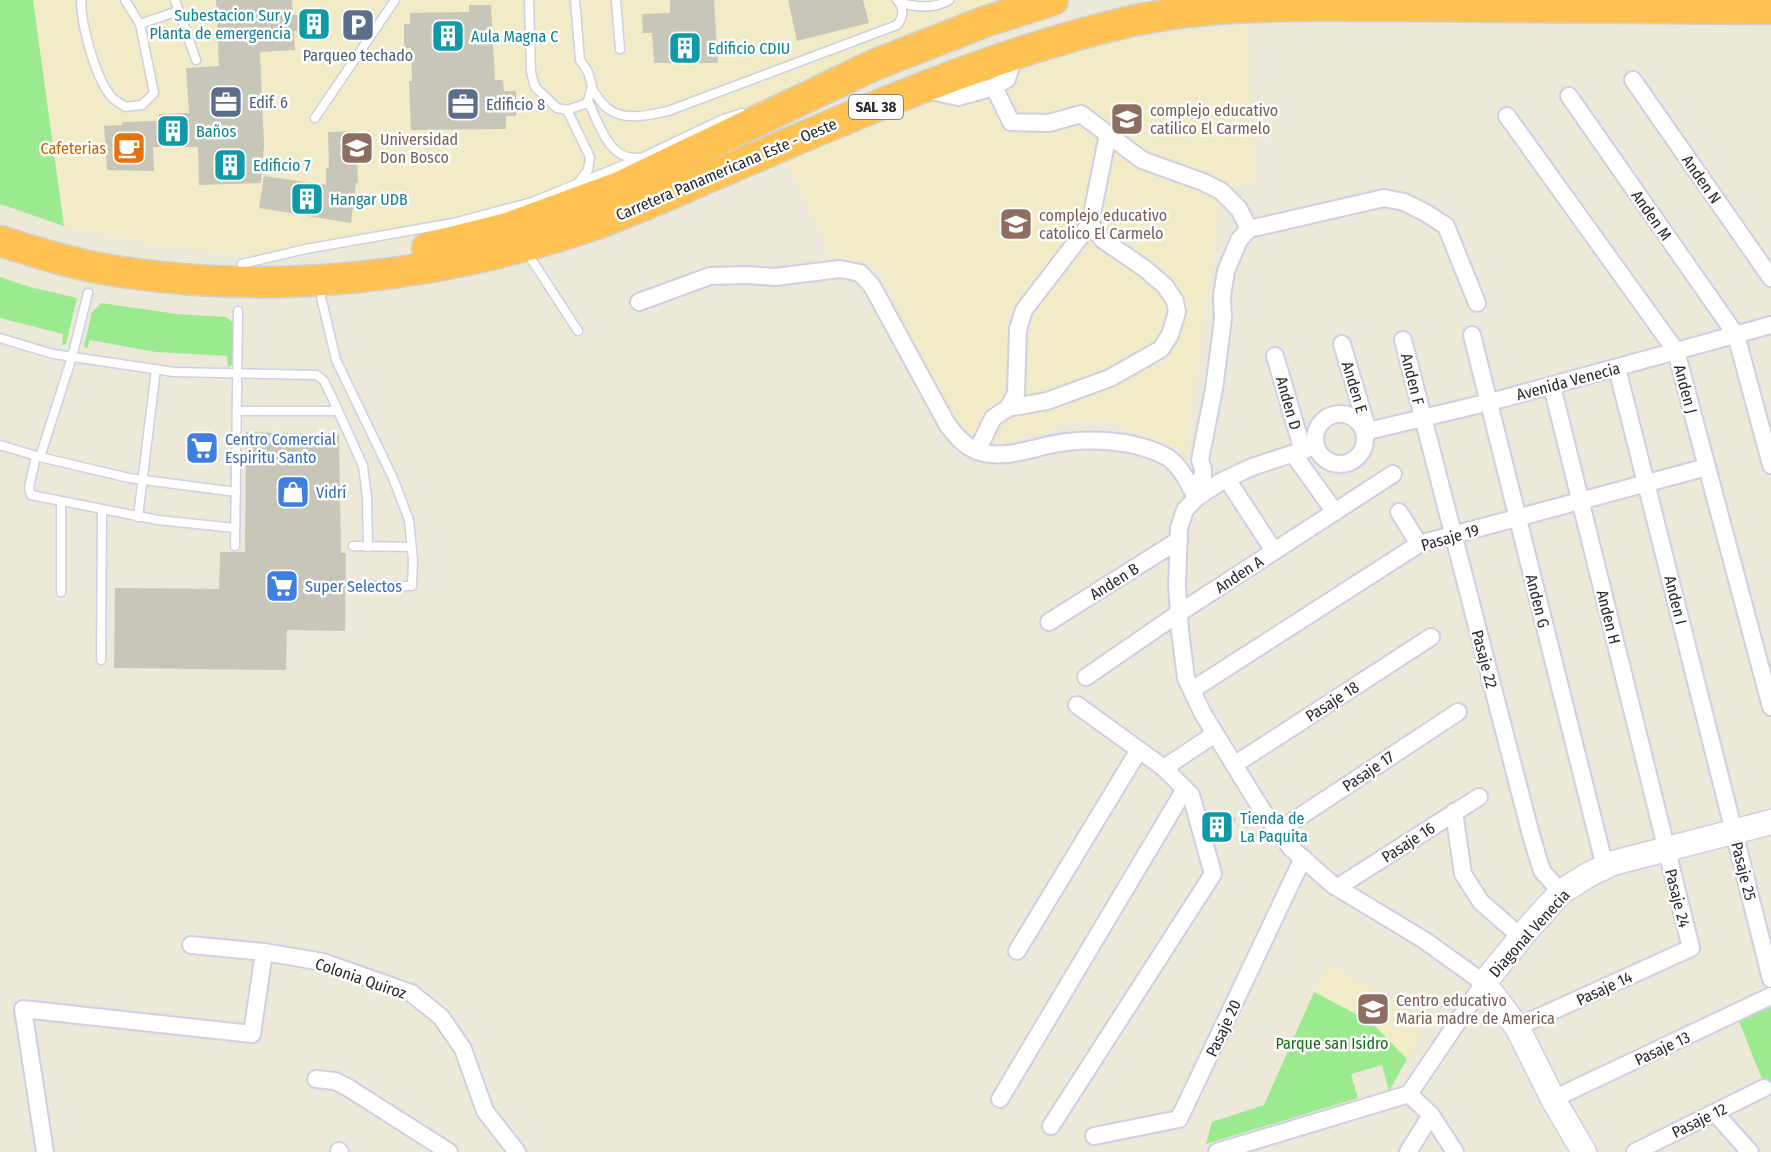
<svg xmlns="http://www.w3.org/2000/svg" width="1771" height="1152" font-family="'Fira Sans Condensed',sans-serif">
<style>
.education{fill:#f1ecc7}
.green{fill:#9bea8f}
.building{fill:#c8c5b9}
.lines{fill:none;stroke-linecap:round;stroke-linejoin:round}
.lane-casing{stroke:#cfcee4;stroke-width:11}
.street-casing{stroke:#cfcee4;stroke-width:20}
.secondary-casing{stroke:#cfcee4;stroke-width:27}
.highway-casing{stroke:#d0d0d0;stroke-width:33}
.lane{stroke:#fff;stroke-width:8}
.street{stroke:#fff;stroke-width:16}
.secondary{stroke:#fff;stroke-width:24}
.highway{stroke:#ffc253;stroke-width:30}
.labels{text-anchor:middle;stroke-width:5;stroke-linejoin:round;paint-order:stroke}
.shield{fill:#fff;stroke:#696969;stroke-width:1.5}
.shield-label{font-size:15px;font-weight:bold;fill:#292929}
.culture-label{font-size:16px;fill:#0d838f;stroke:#fff;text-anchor:start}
.service-label{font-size:16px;fill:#4e5e75;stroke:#fff;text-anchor:start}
.education-label{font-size:16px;fill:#785e54;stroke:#fff;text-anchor:start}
.food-label{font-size:16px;fill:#c56008;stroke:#fff;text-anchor:end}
.street-label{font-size:16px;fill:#292929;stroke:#fff}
.shop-label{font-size:16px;fill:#366cbe;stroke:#fff;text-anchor:start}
.park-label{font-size:16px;fill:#126e12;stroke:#fff}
</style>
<rect width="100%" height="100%" fill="#ede9d9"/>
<!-- education -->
<g class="education">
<path d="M33,0H1004L923,31L759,101L564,196L487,221L407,239L338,251L283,257L169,248L64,226Z"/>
<path d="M1247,26L1255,180L1221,192L1185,453L1105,420L1077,419L1040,433L1011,441L995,442L970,433L955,424L882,276L871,263L831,256L783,157L921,96L1106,41Z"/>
<path d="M1328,966L1387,997L1422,1030L1407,1059L1368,1021L1314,992Z"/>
</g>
<!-- green -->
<g class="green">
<path d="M0,0H33L64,226L0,204Z"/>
<path d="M0,277L30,287L77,298L66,344L62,345L63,334L0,318Z"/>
<path d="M101,303L177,314L226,317L232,322L234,326L232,365L228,367L227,356L156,352L90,340L87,349L84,346L92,312Z"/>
<path d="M1314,992L1371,1022L1407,1059L1389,1091L1382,1065L1351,1074L1358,1098L1206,1144L1212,1122L1264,1105Z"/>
<path d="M1771,1004V1092L1762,1079L1738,1019Z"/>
</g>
<!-- building -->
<g class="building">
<path d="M216,0H292L293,15L322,16V33L294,31L295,50L260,52L264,144L261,183L199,185L198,147H153L154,171L107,170L104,126L122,125V122L159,121V114L189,113L186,68L219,66Z"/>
<path d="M670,0H714L718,63H654L652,33H643L642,14L670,13Z"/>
<path d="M788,0H863L869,23L797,41Z"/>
<path d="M469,5H491L495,80H503L504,91H516V116H506V129L411,130L409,81H412L411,48H404V24H410V13L469,12Z"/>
<path d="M356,131L358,183H356L351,223L259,208L264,176L326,185V168L329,167L328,132Z"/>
<path d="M246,432L339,435L341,553H346L345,631L287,630L286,670L114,668L115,588L219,589L220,552H245Z"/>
<path d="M1229,811L1236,820L1215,833L1209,820Z"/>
</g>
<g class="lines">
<!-- lane casing -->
<g class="lane-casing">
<g id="lane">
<path d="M81,0C81,24 95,76 110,95C113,100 120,103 125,107L142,105L154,93L140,24L125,0"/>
<path d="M175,0L196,60"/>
<path d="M529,0L531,72L535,87L557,108L567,110L585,104L588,101L592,86L588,72L580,60L575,0"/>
<path d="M616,0L620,49"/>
<path d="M901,3C916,7 935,9 949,0"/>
<path d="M140,24L178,11"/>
<path d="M592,89C596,95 601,103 607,108C624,122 649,115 668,111L897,25C903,18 905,8 897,0"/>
<path d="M588,101C599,123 608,160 638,158"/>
<path d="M567,110L590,157L588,170L579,182"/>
<path d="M315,118L395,0"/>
<path d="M526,251L578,331"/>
<path d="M242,264L306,249L453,223L532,202L641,158L723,119L742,113"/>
<path d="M321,297L336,360L393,478L409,520L413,560L412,586H361"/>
<path d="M0,338L53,354L174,372L317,375L324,381L330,393L363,466L367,497L368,547"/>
<path d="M237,411H338"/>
<path d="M0,445L40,457L72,357L88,293"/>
<path d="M36,456L29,488L31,495L158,520L235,528"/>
<path d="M40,457L129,478L236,492"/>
<path d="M138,517L156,369"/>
<path d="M235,546L238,311"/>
<path d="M353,546L411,547"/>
<path d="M61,592V502"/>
<path d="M101,660L102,510"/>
</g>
</g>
<!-- street casing -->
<g class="street-casing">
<g id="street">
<path d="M1633,80L1771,278"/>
<path d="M994,87L1011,122L1049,123L1081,114L1142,160L1203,182L1221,191L1239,209L1249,229"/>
<path d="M926,90L958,97L994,87L1007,79L1014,56"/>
<path d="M1569,96L1736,335L1771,465"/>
<path d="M1507,116L1676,351L1771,707"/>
<path d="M639,302L710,276L747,275L775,277L840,269L860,273L872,286L947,424C955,435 964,446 977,451C1003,460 1029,449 1054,444C1088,437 1136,440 1167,457C1180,465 1190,485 1196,498"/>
<path d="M1472,335L1605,867"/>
<path d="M1403,340L1531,835L1542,871L1561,892"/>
<path d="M1342,344L1368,431"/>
<path d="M1275,356L1303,451"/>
<path d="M1617,368L1771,979"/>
<path d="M1008,408L1047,401L1110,378L1161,349L1170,335L1177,312L1175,301L1165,286L1144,268L1103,240L1090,224"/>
<circle cx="1340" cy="439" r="25"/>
<path d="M1364,432L1494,401L1771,325"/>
<path d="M1316,446L1252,467L1220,482L1196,498L1185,510L1179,528L1177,585L1180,631L1186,678L1203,714L1262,810L1291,848L1333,885L1424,940L1484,983L1409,1094"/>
<path d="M977,451L993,418L1008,408L1016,394L1018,329L1024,310L1090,224L1108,134"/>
<path d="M1293,454L1335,512"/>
<path d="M1227,479L1274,551"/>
<path d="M1191,488L1203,477V469L1200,460L1214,389L1223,319L1222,296L1226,271L1239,240L1249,229L1384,198L1404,202L1426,213L1446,226L1477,303"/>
<path d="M1399,512L1419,544"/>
<path d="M1049,622L1179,540"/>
<path d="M1086,677L1179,613L1393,474"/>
<path d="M1192,690L1419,544L1707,467"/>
<path d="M1234,765L1431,637"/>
<path d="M1164,768L1215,734"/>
<path d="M1454,812L1463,874L1481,902L1521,937"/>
<path d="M1278,831L1458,712"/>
<path d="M1338,887L1479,797"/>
<path d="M191,945L264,952L323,962L411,993L441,1017L463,1049L485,1111L517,1152"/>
<path d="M1017,951L1139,750"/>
<path d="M1517,1027L1691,948L1552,386"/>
<path d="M316,1079L335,1081L347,1087L449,1152"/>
<path d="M1409,1094L1431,1115L1455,1152"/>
<path d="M1000,1099L1185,789"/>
<path d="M1553,1099L1771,996"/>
<path d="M1715,1113L1750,1152"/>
<path d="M1051,1126L1213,874L1191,795L1164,768L1077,705"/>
<path d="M1094,1136L1179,1119L1303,858"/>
<path d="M339,1151L340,1152"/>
<path d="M45,1152L23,1009L252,1034L264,952"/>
<path d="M1217,1152L1409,1094"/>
<path d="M1408,1152L1431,1115"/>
<path d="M1635,1152L1764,1088"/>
</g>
</g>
<!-- secondary casing -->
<g class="secondary-casing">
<path id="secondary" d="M1584,1152L1553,1099L1517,1027L1484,983L1527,930L1561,892L1588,875L1613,863L1771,822"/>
</g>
<!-- highway casing -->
<g class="highway-casing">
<g id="highway">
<path d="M0,241C38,253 76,265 115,271C276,296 440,278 593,225C639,209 683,188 728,169C859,113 992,53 1132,21C1215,3 1302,6 1387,6C1515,7 1643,8 1771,9"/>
<path d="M427,248L507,228L619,187L874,65L987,21L1053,0"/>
</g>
</g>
<!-- lane -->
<use href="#lane" class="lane"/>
<!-- street -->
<use href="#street" class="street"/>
<!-- secondary -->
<use href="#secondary" class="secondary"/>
<!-- highway -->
<use href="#highway" class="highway"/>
</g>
<!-- icons -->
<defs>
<g id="building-square" transform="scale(1.725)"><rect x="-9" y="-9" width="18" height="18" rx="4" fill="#0f9aa8" stroke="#fff"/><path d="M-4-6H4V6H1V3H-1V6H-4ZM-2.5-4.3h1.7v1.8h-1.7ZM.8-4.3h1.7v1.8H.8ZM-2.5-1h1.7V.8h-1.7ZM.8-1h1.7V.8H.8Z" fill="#fff"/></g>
<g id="parking-square" transform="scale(1.725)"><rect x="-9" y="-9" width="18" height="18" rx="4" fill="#5c6f8a" stroke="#fff"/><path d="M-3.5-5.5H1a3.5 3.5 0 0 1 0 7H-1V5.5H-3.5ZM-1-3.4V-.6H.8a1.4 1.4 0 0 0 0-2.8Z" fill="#fff"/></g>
<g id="office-square" transform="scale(1.725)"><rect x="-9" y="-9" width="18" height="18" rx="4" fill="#5c6f8a" stroke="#fff"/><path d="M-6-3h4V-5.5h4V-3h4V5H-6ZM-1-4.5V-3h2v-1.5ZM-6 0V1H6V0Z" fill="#fff"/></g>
<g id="school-square" transform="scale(1.725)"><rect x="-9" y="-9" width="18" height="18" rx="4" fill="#8d6e63" stroke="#fff"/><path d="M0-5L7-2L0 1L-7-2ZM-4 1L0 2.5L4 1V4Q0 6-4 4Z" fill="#fff"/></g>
<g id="cafe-square" transform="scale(1.725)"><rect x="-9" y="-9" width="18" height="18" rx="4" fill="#e8710a" stroke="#fff"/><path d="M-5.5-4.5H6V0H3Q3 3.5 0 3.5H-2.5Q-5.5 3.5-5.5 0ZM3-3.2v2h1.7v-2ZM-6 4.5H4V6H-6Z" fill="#fff"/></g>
<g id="university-square" transform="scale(1.725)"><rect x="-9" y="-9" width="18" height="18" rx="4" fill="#8d6e63" stroke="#fff"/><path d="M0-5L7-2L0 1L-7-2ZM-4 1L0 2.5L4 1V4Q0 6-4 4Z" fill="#fff"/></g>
<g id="supermarket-square" transform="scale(1.725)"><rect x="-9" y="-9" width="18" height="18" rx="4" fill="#3f7fe0" stroke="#fff"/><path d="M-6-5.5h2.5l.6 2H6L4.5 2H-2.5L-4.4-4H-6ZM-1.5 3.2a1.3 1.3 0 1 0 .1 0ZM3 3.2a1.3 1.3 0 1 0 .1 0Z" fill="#fff"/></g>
<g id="shop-square" transform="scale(1.725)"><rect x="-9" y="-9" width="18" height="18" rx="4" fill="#3f7fe0" stroke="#fff"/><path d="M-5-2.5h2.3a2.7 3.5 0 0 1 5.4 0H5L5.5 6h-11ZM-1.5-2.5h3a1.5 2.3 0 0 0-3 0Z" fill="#fff"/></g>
</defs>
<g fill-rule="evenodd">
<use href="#building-square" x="314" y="24"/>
<use href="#parking-square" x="358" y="25"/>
<use href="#building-square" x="448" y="36"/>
<use href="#building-square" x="685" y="48"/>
<use href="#office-square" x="226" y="102"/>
<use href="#office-square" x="463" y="104"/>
<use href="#school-square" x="1127" y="119"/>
<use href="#building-square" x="173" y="131"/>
<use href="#cafe-square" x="129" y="148"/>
<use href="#university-square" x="357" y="148"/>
<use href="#building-square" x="230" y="165"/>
<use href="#building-square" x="307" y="199"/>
<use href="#school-square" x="1016" y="224"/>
<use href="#supermarket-square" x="202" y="448"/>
<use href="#shop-square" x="293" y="492"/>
<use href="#supermarket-square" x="282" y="586"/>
<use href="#building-square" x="1217" y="827"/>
<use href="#school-square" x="1373" y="1009"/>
</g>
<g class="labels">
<!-- shield labels -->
<rect class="shield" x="849" y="95" width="54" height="24" rx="4.5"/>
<g class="shield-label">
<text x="876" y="112">SAL 38</text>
</g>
<!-- culture labels -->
<g class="culture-label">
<text x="291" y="21" text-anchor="end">Subestacion Sur y<tspan x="291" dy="18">Planta de emergencia</tspan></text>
<text x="471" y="42">Aula Magna C</text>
<text x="708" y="54">Edificio CDIU</text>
<text x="196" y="137">Baños</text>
<text x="253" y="171">Edificio 7</text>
<text x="330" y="205">Hangar UDB</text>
<text x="1240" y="824">Tienda de<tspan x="1240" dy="18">La Paquita</tspan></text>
</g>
<!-- service labels -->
<g class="service-label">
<text x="358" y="61" text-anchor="middle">Parqueo techado</text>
<text x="249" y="108">Edif. 6</text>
<text x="486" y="110">Edificio 8</text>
</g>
<!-- education labels -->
<g class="education-label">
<text x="1150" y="116">complejo educativo<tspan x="1150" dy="18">catilico El Carmelo</tspan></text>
<text x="380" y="145">Universidad<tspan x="380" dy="18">Don Bosco</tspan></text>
<text x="1039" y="221">complejo educativo<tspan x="1039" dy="18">catolico El Carmelo</tspan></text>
<text x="1396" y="1006">Centro educativo<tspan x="1396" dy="18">Maria madre de America</tspan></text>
</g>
<!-- food labels -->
<g class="food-label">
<text x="106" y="154">Cafeterias</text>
</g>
<!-- street labels -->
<g class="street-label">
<text transform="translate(726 169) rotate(-23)" y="6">Carretera Panamericana Este - Oeste</text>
<text transform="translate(1702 179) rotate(55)" y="6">Anden N</text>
<text transform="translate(1652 215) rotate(55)" y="6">Anden M</text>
<text transform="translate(1413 379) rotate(76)" y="6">Anden F</text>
<text transform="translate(1568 381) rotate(-15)" y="6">Avenida Venecia</text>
<text transform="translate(1355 387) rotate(73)" y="6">Anden E</text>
<text transform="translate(1686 389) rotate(75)" y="6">Anden J</text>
<text transform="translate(1289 403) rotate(74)" y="6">Anden D</text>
<text transform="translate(1450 537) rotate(-16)" y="6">Pasaje 19</text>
<text transform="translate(1239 574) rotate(-33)" y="6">Anden A</text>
<text transform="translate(1114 581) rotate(-32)" y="6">Anden B</text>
<text transform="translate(1676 600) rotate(76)" y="6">Anden I</text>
<text transform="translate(1538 601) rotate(76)" y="6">Anden G</text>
<text transform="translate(1609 617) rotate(76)" y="6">Anden H</text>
<text transform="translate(1485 659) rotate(75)" y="6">Pasaje 22</text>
<text transform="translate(1332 701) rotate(-33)" y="6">Pasaje 18</text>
<text transform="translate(1368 771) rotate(-34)" y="6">Pasaje 17</text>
<text transform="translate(1408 842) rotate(-33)" y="6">Pasaje 16</text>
<text transform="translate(1744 871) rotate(76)" y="6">Pasaje 25</text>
<text transform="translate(1678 898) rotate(76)" y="6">Pasaje 24</text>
<text transform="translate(1529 933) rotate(-48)" y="6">Diagonal Venecia</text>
<text transform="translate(361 978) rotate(19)" y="6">Colonia Quiroz</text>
<text transform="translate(1604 988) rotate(-25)" y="6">Pasaje 14</text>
<text transform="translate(1223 1028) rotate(-65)" y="6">Pasaje 20</text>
<text transform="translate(1662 1048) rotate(-25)" y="6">Pasaje 13</text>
<text transform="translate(1699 1120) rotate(-26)" y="6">Pasaje 12</text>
</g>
<!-- shop labels -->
<g class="shop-label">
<text x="225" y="445">Centro Comercial<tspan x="225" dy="18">Espiritu Santo</tspan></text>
<text x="316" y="498">Vidrí</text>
<text x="305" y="592">Super Selectos</text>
</g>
<!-- park labels -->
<g class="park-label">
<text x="1332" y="1049">Parque san Isidro</text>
</g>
</g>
</svg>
